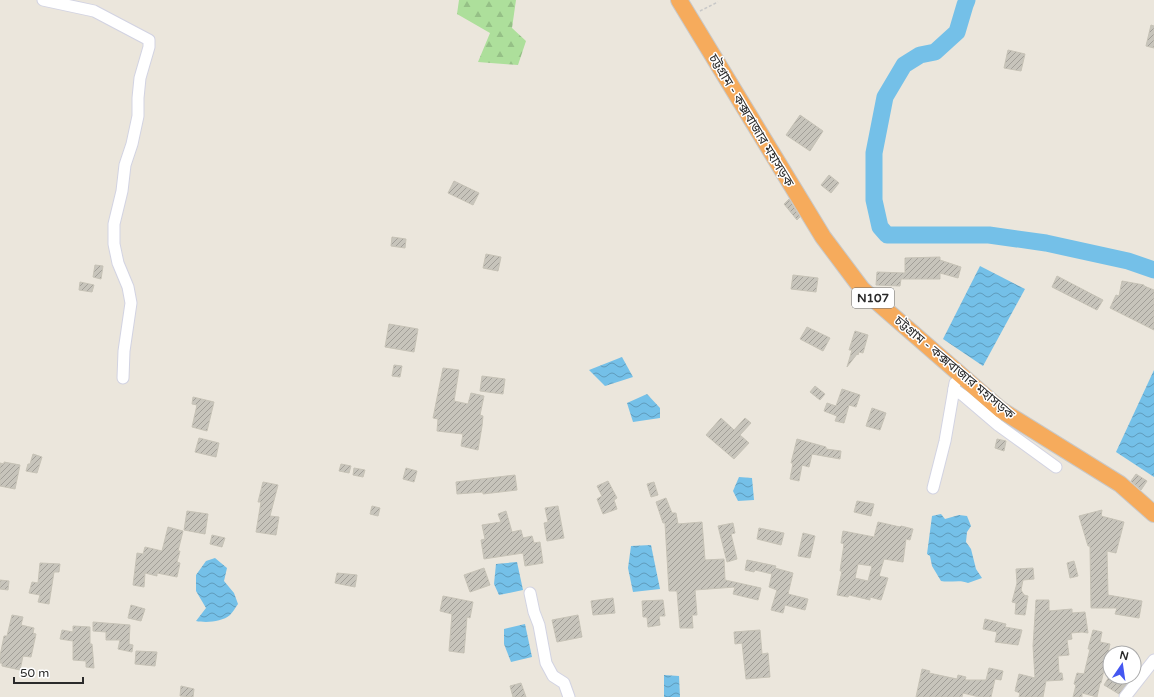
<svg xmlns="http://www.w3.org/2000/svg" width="1154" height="697" font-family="'Varela Round','Noto Sans Bengali',sans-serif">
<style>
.forest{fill:url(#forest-firs)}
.water{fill:url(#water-waves)}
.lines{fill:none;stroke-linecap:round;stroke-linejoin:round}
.river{stroke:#74c0e8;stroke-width:17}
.building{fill:url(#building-hatch);stroke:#c6c2b6;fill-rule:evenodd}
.minor-casing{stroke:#d2d3e2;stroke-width:13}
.highway-casing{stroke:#c8c8c8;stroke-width:18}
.path{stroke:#c8c8c8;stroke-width:1.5;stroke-dasharray:3 2;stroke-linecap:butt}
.minor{stroke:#fff;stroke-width:11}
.highway{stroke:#f6ab5c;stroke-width:16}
.labels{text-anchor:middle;stroke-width:3;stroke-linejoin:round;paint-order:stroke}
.shield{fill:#fff;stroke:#6a6a6a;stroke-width:1}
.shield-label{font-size:12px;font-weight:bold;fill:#2a2a2a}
.street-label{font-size:13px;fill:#2a2a2a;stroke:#fff}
</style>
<defs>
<pattern id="forest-firs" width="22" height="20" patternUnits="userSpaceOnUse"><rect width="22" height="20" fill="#addf9b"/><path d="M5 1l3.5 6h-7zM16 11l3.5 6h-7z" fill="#95c086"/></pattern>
<pattern id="water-waves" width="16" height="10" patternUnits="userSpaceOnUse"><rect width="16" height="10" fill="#74c0e8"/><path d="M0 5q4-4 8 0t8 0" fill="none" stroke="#5f9cbc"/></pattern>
<pattern id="building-hatch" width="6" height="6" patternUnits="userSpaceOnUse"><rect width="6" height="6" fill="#c7c4bb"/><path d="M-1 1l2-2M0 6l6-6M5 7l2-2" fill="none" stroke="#a29f98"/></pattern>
</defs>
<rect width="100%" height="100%" fill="#ebe6dc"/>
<!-- forest -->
<path class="forest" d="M459,0H516L512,28L526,41L518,65L478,62L490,33L457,14Z"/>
<!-- water -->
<g class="water">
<path d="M980,266L1025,289L983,366L943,339Z"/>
<path d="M622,357L633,377L605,386L589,370Z"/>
<path d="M1154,370V477L1116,452Z"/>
<path d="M647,394L660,408V418L633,422L627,403Z"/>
<path d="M739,477L752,478L754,500L738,501L733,491Z"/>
<path d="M941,514L945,519L959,515L967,516L971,526L967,532L966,542L971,549L976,569L982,578L968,583C960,579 950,583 941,581L932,566L930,556L927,554L932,516Z"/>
<path d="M651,545L660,589L633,592L628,568L631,546Z"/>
<path d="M215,558L227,568L224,581L234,593L238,604C235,608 233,612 230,615C222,622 206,623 196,621L206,608L196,591V575L206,561Z"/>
<path d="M517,562L523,590L499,595L494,584L496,564Z"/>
<path d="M525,624L532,657L511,662L504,644V629Z"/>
<path d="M664,675L679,676L680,697H664Z"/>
</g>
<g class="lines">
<!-- river -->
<path class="river" d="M967,0L965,5L957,32L935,52L920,55L904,65L885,97L874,153V200L880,227L887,235H989L1046,243L1128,261L1154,270"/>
</g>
<!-- building -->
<g class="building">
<path d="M1151,25L1154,26V48L1146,46Z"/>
<path d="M1008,50L1025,54L1021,71L1004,68Z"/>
<path d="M800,115L823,131L810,151L786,135Z"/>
<path d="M829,175L839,183L831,193L821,185Z"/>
<path d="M454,181L479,193L473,205L448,193Z"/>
<path d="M789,199L800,217L797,220L784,204Z"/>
<path d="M392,237L406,239L405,248L391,246Z"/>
<path d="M486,254L501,257L498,271L483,268Z"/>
<path d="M940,257V260L961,267L958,278L940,273V279H901L900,286L876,285L877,272L905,273V258Z"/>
<path d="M95,265L103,266L101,279L93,277Z"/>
<path d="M793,275L818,278L816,292L791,289Z"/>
<path d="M1057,276L1103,300L1097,310L1052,287Z"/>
<path d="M1122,281L1144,285V286L1154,290V330L1110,308L1116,295L1119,296Z"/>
<path d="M80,282L94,285L92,292L79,290Z"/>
<path d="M389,324L418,329L414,352L385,347Z"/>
<path d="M807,327L830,338L823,351L800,339Z"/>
<path d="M855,331L868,335L863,353L859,352L858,355L857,354L847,367L852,350H849Z"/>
<path d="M394,365L402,366L400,377L392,376Z"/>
<path d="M443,368L459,370L454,401L468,404L471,393L484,396L480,415L483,416L482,426L478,450L461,446L463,434L437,431L438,419L433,418Z"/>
<path d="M482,376L505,379L503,394L480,391Z"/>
<path d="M815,386L825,394L820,400L810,392Z"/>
<path d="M842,389L860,395L856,407L849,405L844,423L835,421L837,416L824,411L827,403L836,406Z"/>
<path d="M193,397L214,402L207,431L192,427L197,405L192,404Z"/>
<path d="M872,408L886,413L880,430L866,426Z"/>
<path d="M721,418L734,430L745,418L751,423L740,435L749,443L734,459L706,435Z"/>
<path d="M199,438L219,443L216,457L195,452Z"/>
<path d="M797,439L826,447V449L841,451L840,459L812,454L809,467L802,465L799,481L790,479L793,463H791Z"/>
<path d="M997,439L1006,441L1004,451L995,448Z"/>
<path d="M33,454L42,457L37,473L26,471L28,464H30Z"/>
<path d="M4,462L20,465L15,489L0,486V463L4,464Z"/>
<path d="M341,464L351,466L349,473L339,471Z"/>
<path d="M354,468L365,470L363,477L353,475Z"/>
<path d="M406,468L417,471L414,482L403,479Z"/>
<path d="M1136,474L1147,481L1141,490L1131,481Z"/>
<path d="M515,475L517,490L483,494V492L457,494L456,482Z"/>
<path d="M608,481L617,498L614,500L617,509L603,514L597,499L602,496L597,486Z"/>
<path d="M263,482L278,485L270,516L279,517L276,535L256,532L261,502H258Z"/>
<path d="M654,482L658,495L651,497L647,484Z"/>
<path d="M666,498L672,513H676L678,524L702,522L705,560L724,559L725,580L761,588L758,600L733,594L735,587L695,590L697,615H692L693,628H680L677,591H669L665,523H663L656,502Z"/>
<path d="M857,501L874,504L871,516L854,512Z"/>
<path d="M372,506L380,508L378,516L370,514Z"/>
<path d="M558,506L564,538L547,541L544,523L548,522L545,508Z"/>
<path d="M1102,510L1101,516L1124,522L1116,553L1107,551L1108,595L1142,601L1139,618L1115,614L1117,608H1091L1090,546H1088L1079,516Z"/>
<path d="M187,511L208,514L205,534L184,530Z"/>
<path d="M506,511L512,532L521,530L523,538L532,536L534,543L540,542L543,563L525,566L523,553L484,559L481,540L485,539L482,525L501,522L498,514Z"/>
<path d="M878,522L900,527L901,526L913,529L910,540L906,539L903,562L884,559L879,576L888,578L881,600L870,597V600L849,595L848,597L837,595L842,571H840L844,544L841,543L843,531L874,537ZM858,564L872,566L868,581L855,578Z"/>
<path d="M733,523L735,533L731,534L737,559L727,562L718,526Z"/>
<path d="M168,527L183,531L178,551H180L177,562L180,563L177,577L157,573V576L145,573L144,587L133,585L137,553L143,554L145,547L162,551Z"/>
<path d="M759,528L784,533L781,545L757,539Z"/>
<path d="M803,533L815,536L810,558L798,556Z"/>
<path d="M212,535L225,538L222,547L210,544Z"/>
<path d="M747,560L776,566L775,568L793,573L788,594L808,599L805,610L785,605L783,613L771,610L777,590L769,587L772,574L755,570L754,572L745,570Z"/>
<path d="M1074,561L1078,576L1070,578L1067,563Z"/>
<path d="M40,563L60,564L59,572H54L49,604L38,602L40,595L29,593L32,582L38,583Z"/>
<path d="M484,568L490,585L470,592L464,575Z"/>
<path d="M1033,568L1034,579L1023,580L1021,590L1024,595L1028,596L1025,615L1015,614L1016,603L1012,602L1017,583L1016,569Z"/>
<path d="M337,573L357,575L355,587L335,583Z"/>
<path d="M0,580L9,581L8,590L0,589Z"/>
<path d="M443,596L473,602L470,618L467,617L464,653L449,651L452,614L440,611Z"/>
<path d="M613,598L615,613L593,615L591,601Z"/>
<path d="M663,600L665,616H659L660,625L648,627L647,617H643L642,601Z"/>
<path d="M1036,600H1049V611L1072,609V613L1085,612L1088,633L1082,632L1071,633L1072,639L1067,640L1069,655L1058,656L1059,673H1062L1063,680L1046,681L1043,697H1019L1020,693L1015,691L1019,674L1035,678L1033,646Z"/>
<path d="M131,605L145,609L141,621L128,618Z"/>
<path d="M12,615L23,617L21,625L34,628L33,633L36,634L31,657L23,656L20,670L2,666V663H0V656L4,636H7Z"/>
<path d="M578,615L582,637L557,642L552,620Z"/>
<path d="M985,619L1006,624L1005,627L1022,630L1018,645L995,642L997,632L983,629Z"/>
<path d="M93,622L130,625L129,644L133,645L132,652L118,649L120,640H106V632L93,631Z"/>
<path d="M73,626L90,627V644H92L94,668L86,667V661L73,660V641L60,639L62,630L73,632Z"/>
<path d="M760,630L762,654L768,653L770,677L746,679L742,643L735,644L734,632Z"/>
<path d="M1093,630L1102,632L1100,642L1110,644L1101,683H1100L1097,697L1082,693V697H1073L1076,685L1074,684L1077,673L1084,674L1090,649H1088Z"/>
<path d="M136,651L157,652L155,666L135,664Z"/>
<path d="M989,668L1003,671L1001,680L995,679L991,697H979L963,693L962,697H916L922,669L930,671L929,673L957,679L958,675L966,677L965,680H986Z"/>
<path d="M1109,677H1119L1128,682L1119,694L1104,685Z"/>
<path d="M521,683L526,697H513L510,686Z"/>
<path d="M181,686L194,689L193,697L180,696Z"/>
</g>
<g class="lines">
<!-- minor casing -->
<g class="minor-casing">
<g id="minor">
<path d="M43,0L94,11L149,40V47L140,78L138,98V116L132,144L125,165L122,191L114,224V244L118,263L128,287L131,303L124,351L123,378"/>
<path d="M954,389L964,396L998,425L1056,467"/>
<path d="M933,488L945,441L955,383"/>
<path d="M530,593L534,612L539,625L546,663L553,676L564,683L569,697"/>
<path d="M1125,697L1154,660"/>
</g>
</g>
<!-- highway casing -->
<g class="highway-casing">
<path id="highway" d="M679,0L823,237L862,289L1001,410L1120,484L1154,514"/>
</g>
<!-- path -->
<path class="path" d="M700,11L718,2"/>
<!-- minor -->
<use href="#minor" class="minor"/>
<!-- highway -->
<use href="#highway" class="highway"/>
</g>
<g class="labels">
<!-- shield labels -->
<rect class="shield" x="852" y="288" width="42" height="20" rx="3"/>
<g class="shield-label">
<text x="873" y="302">N107</text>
</g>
<!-- street labels -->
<g class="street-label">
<text transform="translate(752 120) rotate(59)" y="5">চট্টগ্রাম - কক্সবাজার মহাসড়ক</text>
<text transform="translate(955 367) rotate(40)" y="5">চট্টগ্রাম - কক্সবাজার মহাসড়ক</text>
</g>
</g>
<!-- north arrow -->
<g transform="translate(1122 665) rotate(13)"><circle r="19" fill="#ffffff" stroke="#aaaaaa"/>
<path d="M0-3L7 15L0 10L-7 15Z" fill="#4457f1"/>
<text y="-6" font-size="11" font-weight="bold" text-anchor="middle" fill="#2a2a2a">N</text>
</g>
<!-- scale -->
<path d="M14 677v6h69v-6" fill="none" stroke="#2a2a2a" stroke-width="2"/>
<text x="20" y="677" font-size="12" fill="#2a2a2a" stroke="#ffffff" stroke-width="3" paint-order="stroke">50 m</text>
</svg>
